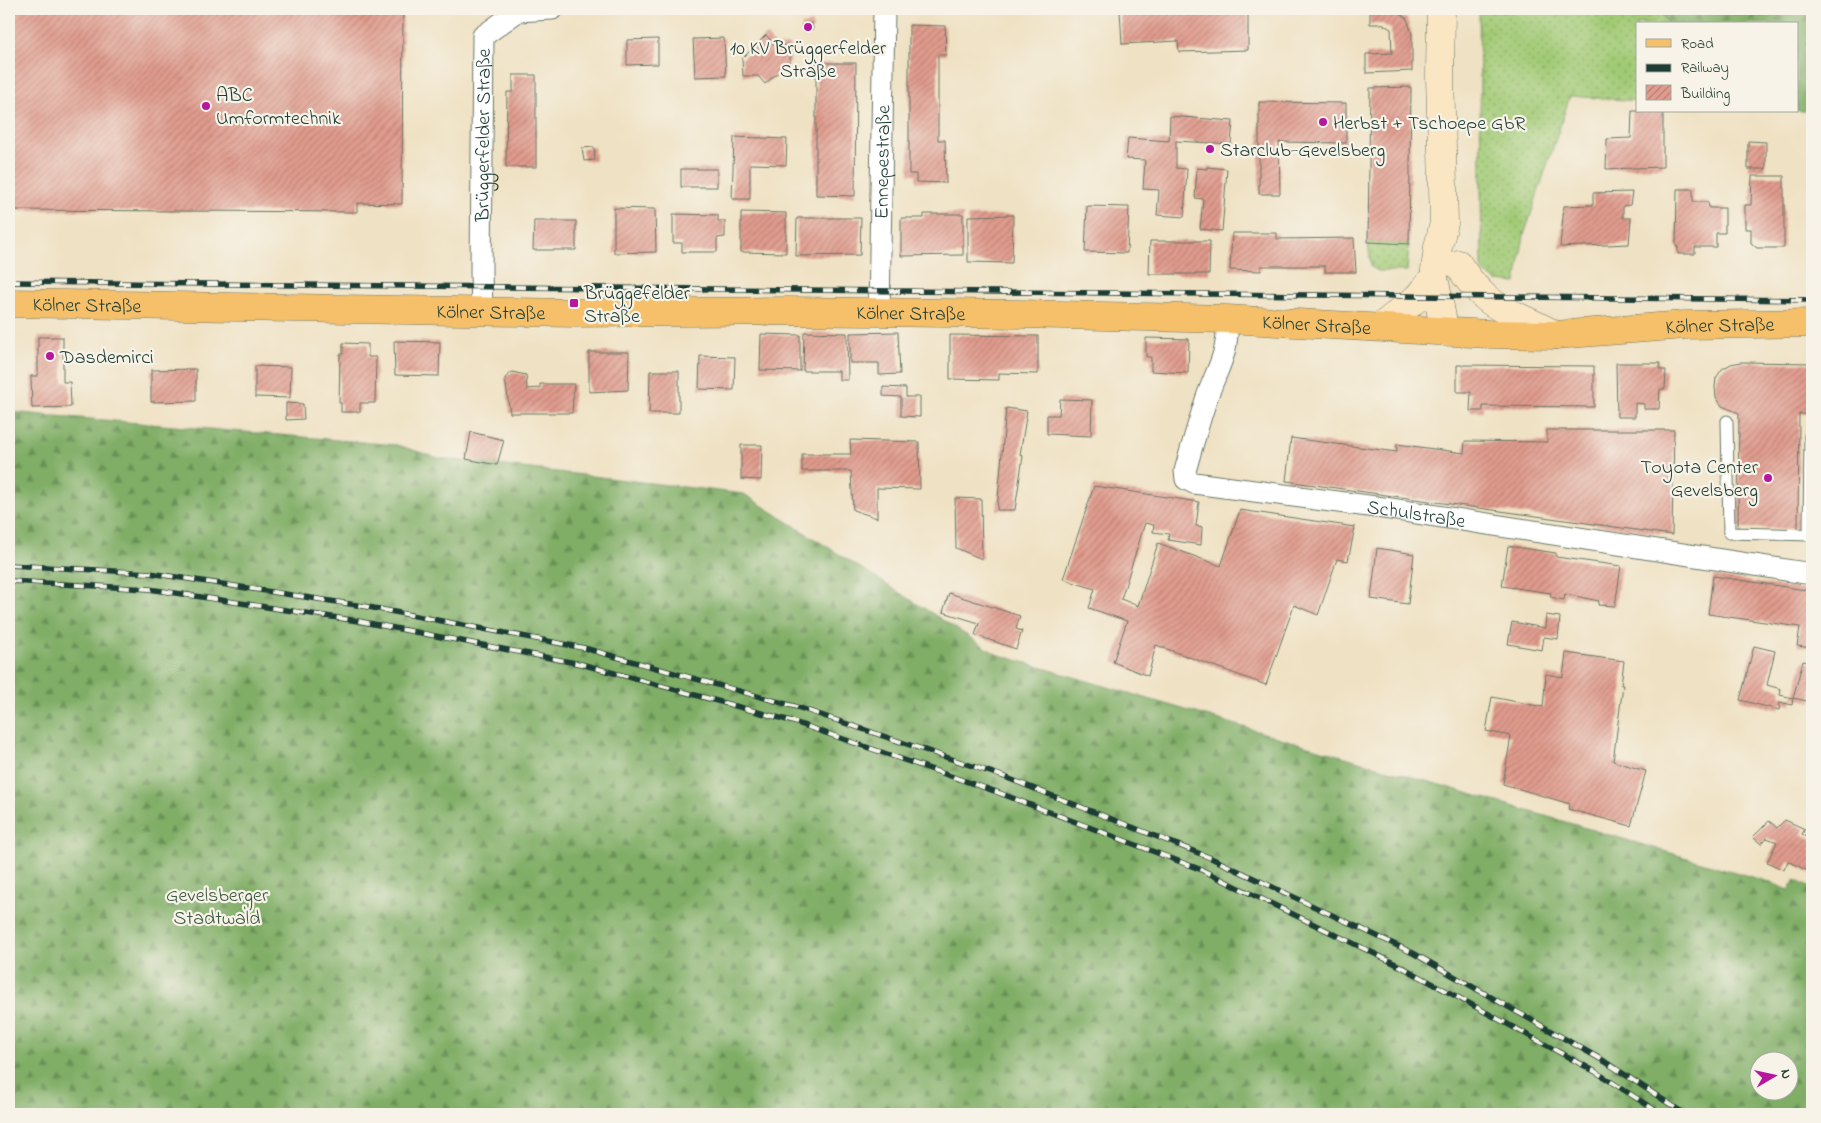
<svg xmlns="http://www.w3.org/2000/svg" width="1821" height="1123" font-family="'Indie Flower',sans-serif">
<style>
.grass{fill:url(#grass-dots);stroke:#608454}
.forest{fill:url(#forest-firs);stroke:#50764d;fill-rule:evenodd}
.building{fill:url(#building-hatch)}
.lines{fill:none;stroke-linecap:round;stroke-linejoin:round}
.service-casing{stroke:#687666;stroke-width:13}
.minor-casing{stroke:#687666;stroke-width:23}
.secondary-casing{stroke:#687666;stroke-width:29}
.primary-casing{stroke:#687666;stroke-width:29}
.service{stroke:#fff;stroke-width:11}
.minor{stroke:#fff;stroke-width:21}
.secondary{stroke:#fbe6c4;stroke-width:28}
.primary{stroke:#f6c06b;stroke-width:28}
.rail-casing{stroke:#1f3d34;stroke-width:5.5}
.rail{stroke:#f7f3e8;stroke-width:4;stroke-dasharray:11;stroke-linecap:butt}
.poi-dot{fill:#b5179e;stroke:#f7f3e8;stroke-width:2}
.labels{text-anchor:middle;stroke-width:4.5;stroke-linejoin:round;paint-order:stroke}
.poi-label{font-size:20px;fill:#1f3d34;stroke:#f7f3e8;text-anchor:start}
.street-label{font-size:20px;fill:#1f3d34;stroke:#f7f3e8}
.park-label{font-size:20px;fill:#395941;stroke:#f7f3e8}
</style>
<defs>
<pattern id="grass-dots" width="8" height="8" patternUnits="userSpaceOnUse" patternTransform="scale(1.25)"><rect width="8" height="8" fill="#a1ca75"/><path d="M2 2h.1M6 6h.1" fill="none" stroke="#83a561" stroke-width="1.8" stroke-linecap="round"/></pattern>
<pattern id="forest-firs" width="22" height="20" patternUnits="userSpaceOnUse" patternTransform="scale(1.25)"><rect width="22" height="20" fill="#80ae66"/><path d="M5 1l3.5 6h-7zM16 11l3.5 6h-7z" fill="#688f55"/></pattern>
<pattern id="building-hatch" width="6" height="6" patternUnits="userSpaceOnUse" patternTransform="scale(1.25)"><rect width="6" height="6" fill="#e19b8d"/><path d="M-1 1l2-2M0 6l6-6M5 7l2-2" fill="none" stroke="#b68074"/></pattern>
</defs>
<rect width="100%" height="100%" fill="#f7f3e8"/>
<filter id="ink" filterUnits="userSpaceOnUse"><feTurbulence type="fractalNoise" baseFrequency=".02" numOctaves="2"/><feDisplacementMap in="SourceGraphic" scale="10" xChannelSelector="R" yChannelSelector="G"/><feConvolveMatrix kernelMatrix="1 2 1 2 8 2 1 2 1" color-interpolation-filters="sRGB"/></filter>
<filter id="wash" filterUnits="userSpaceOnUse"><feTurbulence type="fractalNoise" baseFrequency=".0096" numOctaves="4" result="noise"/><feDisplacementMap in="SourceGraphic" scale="20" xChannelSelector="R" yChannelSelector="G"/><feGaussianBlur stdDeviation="1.12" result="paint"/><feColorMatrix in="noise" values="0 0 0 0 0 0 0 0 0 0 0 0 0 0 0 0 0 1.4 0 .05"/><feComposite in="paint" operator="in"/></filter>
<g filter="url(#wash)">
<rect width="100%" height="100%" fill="#efe1c3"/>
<!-- grass -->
<g class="grass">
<path d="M1479,9H1659L1668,24H1637V101L1570,96L1524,235L1516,283L1497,281L1482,271Z"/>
<path d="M1368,242L1409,244L1407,271H1378L1371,267Z"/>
</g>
<!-- forest -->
<g class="forest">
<path d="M1659,9H1805L1812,13V111H1797V24H1668Z"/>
<path d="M9,412L397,445L438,458L744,494L996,654L1769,882L1789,890L1795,880L1812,889V1114H9ZM1758,1060H1788V1090H1758Z"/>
</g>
<g id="blocks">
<!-- building -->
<g class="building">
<path d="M9,9H403L402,204L357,203V212L9,210Z"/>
<path d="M1183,9H1248V50L1179,52L1178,41L1122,44L1120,11Z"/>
<path d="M1370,9H1395L1407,19L1412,34V71L1366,73V54L1392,53L1391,29L1382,24H1370Z"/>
<path d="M812,23L813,29L803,31L801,25Z"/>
<path d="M909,25L945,26L946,55H938V140H945L946,183L916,182V174H909Z"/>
<path d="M766,35L776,46L790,45V62L765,84L758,76H743L742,59Z"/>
<path d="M724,38L726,76L695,77L693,39Z"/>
<path d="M658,39V64L627,65V40Z"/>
<path d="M816,63H856L855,196L816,195Z"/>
<path d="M513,75H536V167H506L507,92H513Z"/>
<path d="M1411,87L1409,244L1368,242L1370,88Z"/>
<path d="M1259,102L1346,103V143L1279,142L1280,194H1259Z"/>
<path d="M1632,111H1663V167L1606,169L1607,139L1631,138Z"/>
<path d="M1170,116L1233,121L1231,144L1176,141V168L1187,169L1184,217L1157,215L1159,190L1143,189L1145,160L1126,159L1128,138L1169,141Z"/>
<path d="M734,137L787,139L786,165L750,164V199H732Z"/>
<path d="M1748,141L1766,142V169H1748Z"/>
<path d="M594,147L595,160L584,161L582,148Z"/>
<path d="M1207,167L1227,169L1222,231L1200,229L1203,199L1195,198L1197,168L1207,169Z"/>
<rect x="681" y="169" width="36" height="18"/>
<path d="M1752,176H1784V248H1757L1751,243V229H1745V205H1751Z"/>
<path d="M1677,189H1693V202H1708L1709,208H1725V233H1716V247H1695V254H1678V247H1676Z"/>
<path d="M1632,192L1630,205L1623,206V218H1631L1629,244L1560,247L1564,206L1593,205V193Z"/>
<path d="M1087,206L1129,207L1127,253L1085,252Z"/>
<path d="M614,208L655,209L656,252L614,253Z"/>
<path d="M741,212L786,213V253L741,252Z"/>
<path d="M673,214L718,215V221H725V237L717,238V252H682V243H673Z"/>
<path d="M924,214H963V255L901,256V218H924Z"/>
<path d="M1013,215L1012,263L968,262V216Z"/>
<path d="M797,218H861L860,255L796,256Z"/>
<path d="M534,221H576V250H533Z"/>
<path d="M1232,233H1277V239L1354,238L1356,272H1325V266H1261V271L1230,270Z"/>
<path d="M1150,241H1210L1209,274H1149Z"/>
<path d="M804,332L847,333L848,380H839V371H803Z"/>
<path d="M898,332L900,374L879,375V363H850V333Z"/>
<path d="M761,334L800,335V371L760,370Z"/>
<path d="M950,335L1038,336V374L999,373V380L950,379Z"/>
<path d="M38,337H63V382H70L71,407L32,408L31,376H38Z"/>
<path d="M1146,338L1189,339L1188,373L1151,371V357H1146Z"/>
<path d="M394,341L440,342L439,376L395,375Z"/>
<path d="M343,343L368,344V357H376L375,403H360V412H341V403H339L340,354H343Z"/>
<path d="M589,352H629L628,390L589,392Z"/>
<path d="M700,356L735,357L734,390L699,389Z"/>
<path d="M1741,362L1812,363V414H1799L1798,529L1738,528L1739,413L1722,406L1716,397L1715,387L1716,378L1722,369L1731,364Z"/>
<path d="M1616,363H1660V370H1666L1665,389H1660L1659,409H1644V404L1635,403V417H1617Z"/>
<path d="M1457,365L1594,366V407L1483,406V411H1470L1471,392H1457Z"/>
<path d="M255,366L291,367L290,398L255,397Z"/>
<path d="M196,369V401L151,402V370Z"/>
<path d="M650,371H679V413H649Z"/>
<path d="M512,372L526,375L527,389L540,388V384H574L572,413H510L505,378Z"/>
<path d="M883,387L906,388V397H920V417L901,416V397L883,396Z"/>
<path d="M1060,399L1092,400L1091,436L1047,434V415H1059Z"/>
<path d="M286,403L303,404L304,419L286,420Z"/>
<path d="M1006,408L1027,411L1020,455L1023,456L1015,510H997Z"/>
<path d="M1547,430H1674L1672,535L1286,481L1291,438L1397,452V444L1464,453L1465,441L1547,442Z"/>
<path d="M471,432L504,440L497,465L466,459Z"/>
<path d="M850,440L919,442L920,489L877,488V518L853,510L851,471H802V454H851Z"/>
<path d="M741,445H762L761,480L741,479Z"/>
<path d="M1094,486L1199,502L1196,526L1202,527L1201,545L1168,540L1169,534L1153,532L1154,525L1145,523L1121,599L1138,606L1158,543L1221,566L1240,510L1355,527L1348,561L1337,559L1318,615L1294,605L1266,685L1156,645L1148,676L1113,662L1127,621L1089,608L1095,589L1063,579Z"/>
<path d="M955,498L981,499L982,559L956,548Z"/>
<path d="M1508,546L1556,553V557L1621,566L1615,606L1598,605L1599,601L1565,594L1564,600L1550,597L1551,593L1502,586Z"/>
<path d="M1377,548L1414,554L1408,604L1371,599Z"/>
<path d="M1713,576L1812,591V648L1797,646L1800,627L1708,614Z"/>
<path d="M949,593L1020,616L1016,629L1022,631L1016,649L975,635L979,623L943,612Z"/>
<path d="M1546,615L1560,617L1558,639L1544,637L1542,650L1508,644L1512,622L1545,628Z"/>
<path d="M1754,646L1775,651L1767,685L1781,689L1780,695L1793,698L1792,705L1780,702L1779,710L1740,700Z"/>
<path d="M1566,653L1624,661L1621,685H1623L1613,761L1646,771L1631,826L1568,809L1570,804L1503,784L1511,736L1486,731L1492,697L1543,707L1546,674L1563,677Z"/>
<path d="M1803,661L1812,663V702L1793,698Z"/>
<path d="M1785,820L1805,829L1802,834L1812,839V873L1788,861L1784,870L1767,862L1777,842L1767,838L1761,844L1753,837L1769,821L1777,828Z"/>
</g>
</g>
</g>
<g filter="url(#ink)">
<use href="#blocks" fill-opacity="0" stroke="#687666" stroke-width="1"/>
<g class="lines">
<!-- service casing -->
<g class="service-casing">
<g id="service">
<path d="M1727,421L1729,533L1812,535"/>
<path d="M1809,535L1810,436"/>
</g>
</g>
<!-- minor casing -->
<g class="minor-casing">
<g id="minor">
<path id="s1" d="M482,311L481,272L483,36L518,11L552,9"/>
<path id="s2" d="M879,314L884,9"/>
<path id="s3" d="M1227,319C1229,354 1218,366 1207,397C1199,421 1192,446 1185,471L1186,479L1194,483L1391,509L1812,574"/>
</g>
</g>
<!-- secondary casing -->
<g class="secondary-casing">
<g id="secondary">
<path d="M1441,9L1440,76L1444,223L1438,247L1434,278L1445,332"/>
<path d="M1458,264C1489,313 1509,309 1555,335"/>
<path d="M1381,327L1417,298L1434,278"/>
</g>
</g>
<!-- primary casing -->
<g class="primary-casing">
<g id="primary">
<path id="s4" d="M9,303L575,313L791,311L1021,314L1227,319L1489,334L1555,335L1685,325L1812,323"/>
</g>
</g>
<!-- service -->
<use href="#service" class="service"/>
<!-- minor -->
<use href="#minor" class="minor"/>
<!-- secondary -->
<use href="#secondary" class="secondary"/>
<!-- primary -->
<use href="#primary" class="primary"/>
<!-- rail casing -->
<g class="rail-casing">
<g id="rail">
<path d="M9,282L1812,300"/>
<path d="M9,565L150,573L363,606L584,648L797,707L1002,776L1211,858L1413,953L1604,1061L1685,1114"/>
<path d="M9,581L149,589L358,621L581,664L791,721L994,791L1202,870L1402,967L1596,1072L1661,1114"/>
</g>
</g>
<!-- rail -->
<use href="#rail" class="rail"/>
</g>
</g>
<!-- markers -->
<g class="poi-dot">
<circle cx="808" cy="27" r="5"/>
<circle cx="206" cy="106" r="5"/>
<circle cx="1323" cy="122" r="5"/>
<circle cx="1210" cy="149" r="5"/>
<rect x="569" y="298" width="10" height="10" rx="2.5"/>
<circle cx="50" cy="356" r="5"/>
<circle cx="1768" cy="478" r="5"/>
</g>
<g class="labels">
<!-- poi labels -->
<g class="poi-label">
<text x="808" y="54" text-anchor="middle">10 KV Brüggerfelder<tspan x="808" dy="23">Straße</tspan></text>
<text x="216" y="101">ABC<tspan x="216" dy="23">Umformtechnik</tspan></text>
<text x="1333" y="129">Herbst + Tschoepe GbR</text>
<text x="1220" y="156">Starclub-Gevelsberg</text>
<text x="584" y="299">Brüggefelder<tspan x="584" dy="23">Straße</tspan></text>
<text x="60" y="363">Dasdemirci</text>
<text x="1758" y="473" text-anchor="end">Toyota Center<tspan x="1758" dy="23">Gevelsberg</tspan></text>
</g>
<!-- street labels -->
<g class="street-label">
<text dy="7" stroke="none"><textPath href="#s1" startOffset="176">Brüggerfelder Straße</textPath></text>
<text dy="7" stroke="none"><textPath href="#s2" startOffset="152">Ennepestraße</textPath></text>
<text dy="7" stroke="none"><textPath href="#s4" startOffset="78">Kölner Straße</textPath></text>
<text dy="7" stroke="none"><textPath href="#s4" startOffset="482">Kölner Straße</textPath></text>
<text dy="7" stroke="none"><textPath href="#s4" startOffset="902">Kölner Straße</textPath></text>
<text dy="7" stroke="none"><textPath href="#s4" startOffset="1308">Kölner Straße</textPath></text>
<text dy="7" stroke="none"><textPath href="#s4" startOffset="1712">Kölner Straße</textPath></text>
<text dy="7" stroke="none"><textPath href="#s3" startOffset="400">Schulstraße</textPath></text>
</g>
<!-- park labels -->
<g class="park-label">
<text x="217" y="901">Gevelsberger<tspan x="217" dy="23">Stadtwald</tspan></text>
</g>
</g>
<!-- margin -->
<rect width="1821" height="1123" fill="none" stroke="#f7f3e8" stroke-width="30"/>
<!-- legend -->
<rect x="1636" y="22" width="162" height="90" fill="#f7f3e8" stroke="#a1aaa0"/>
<rect x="1646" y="39" width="25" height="8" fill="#f6c06b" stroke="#a1aaa0"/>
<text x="1681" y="48" font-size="15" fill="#1f3d34">Road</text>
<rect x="1646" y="64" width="25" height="8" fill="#1f3d34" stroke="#a1aaa0"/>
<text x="1681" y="72" font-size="15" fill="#1f3d34">Railway</text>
<rect x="1646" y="85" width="25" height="15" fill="url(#building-hatch)" stroke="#a1aaa0"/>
<text x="1681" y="98" font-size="15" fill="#1f3d34">Building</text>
<!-- north arrow -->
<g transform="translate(1774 1076) rotate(81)"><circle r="24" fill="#f7f3e8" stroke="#a1aaa0"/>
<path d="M0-4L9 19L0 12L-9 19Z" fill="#b5179e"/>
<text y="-8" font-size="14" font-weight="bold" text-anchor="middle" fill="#1f3d34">N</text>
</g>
</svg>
